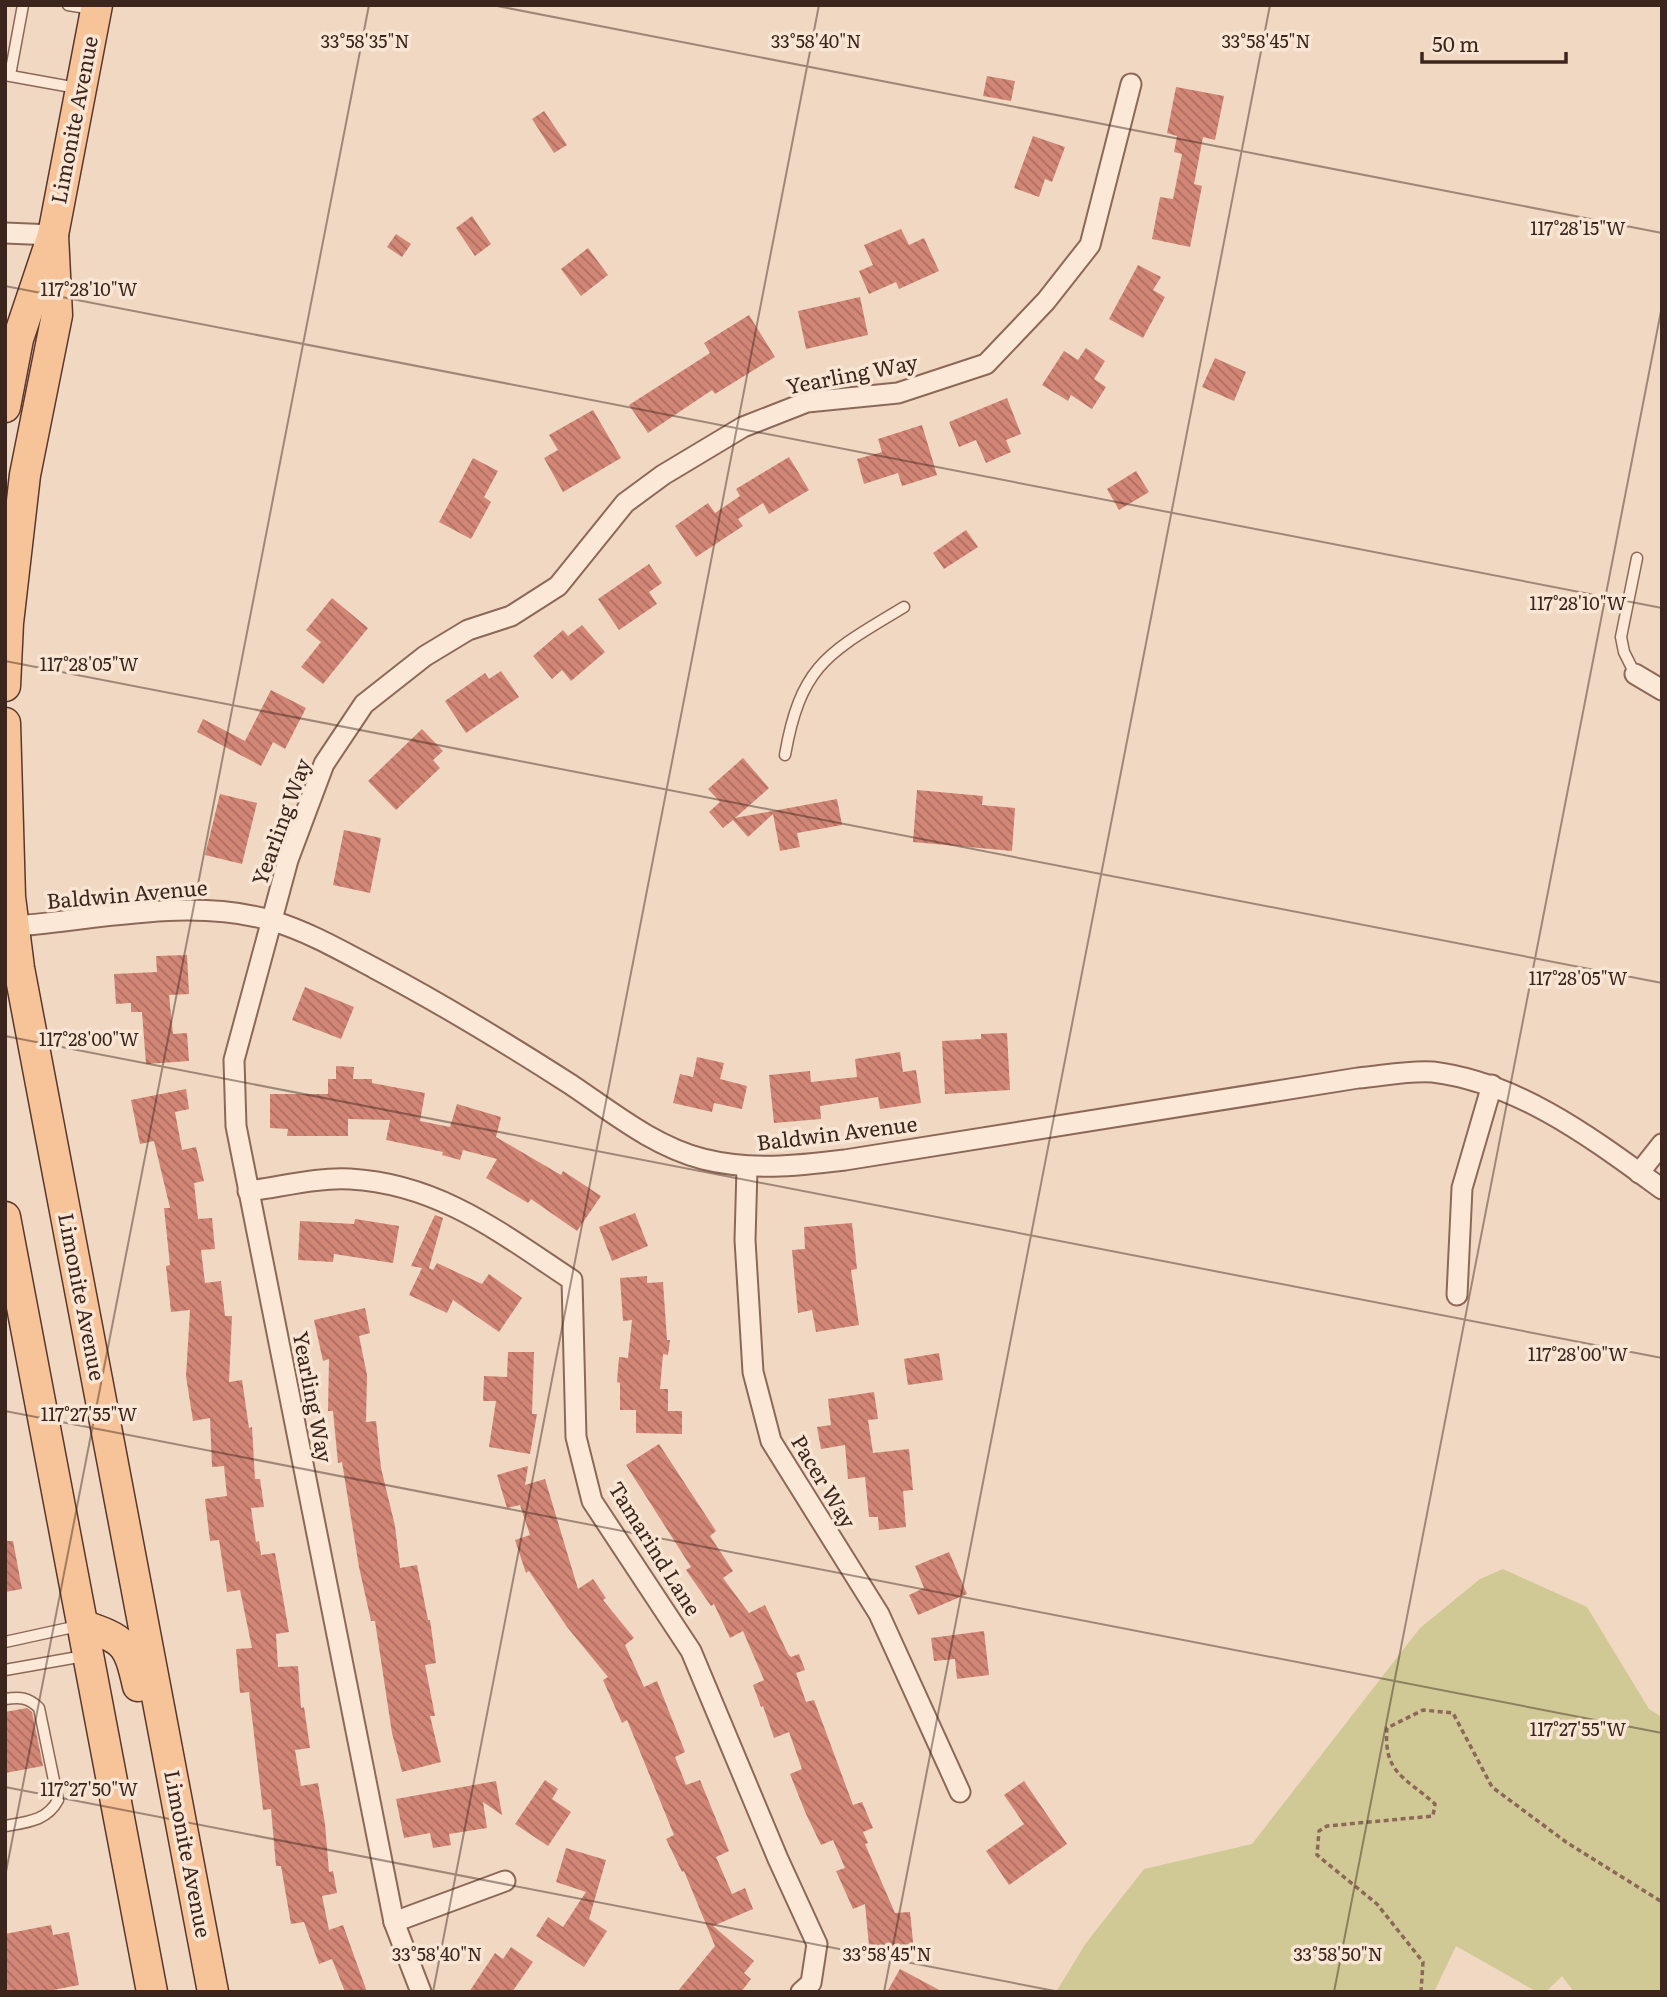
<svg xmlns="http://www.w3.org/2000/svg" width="1667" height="1997" font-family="Literata,serif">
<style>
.green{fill:#d0c995}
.building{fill:url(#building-back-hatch)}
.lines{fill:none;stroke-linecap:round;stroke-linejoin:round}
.service-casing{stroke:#8d6858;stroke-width:13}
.minor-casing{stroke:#8d6858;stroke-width:23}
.primary-casing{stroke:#5a372c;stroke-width:33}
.path{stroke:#8d6858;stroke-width:3.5;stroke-dasharray:5 3.5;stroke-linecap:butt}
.service{stroke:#fbe8d7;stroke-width:10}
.minor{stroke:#fbe8d7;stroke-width:19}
.primary{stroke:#f7c398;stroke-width:30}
.ticks{fill:none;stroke:#3c251d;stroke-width:2;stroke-opacity:0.45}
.labels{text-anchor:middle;stroke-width:7;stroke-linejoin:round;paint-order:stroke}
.street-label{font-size:21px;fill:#3c251d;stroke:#f8e5d3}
.ticks-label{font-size:18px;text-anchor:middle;fill:#3c251d;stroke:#f8e5d3;stroke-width:7;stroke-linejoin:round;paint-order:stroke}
</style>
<defs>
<pattern id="building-back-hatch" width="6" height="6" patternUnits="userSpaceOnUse" patternTransform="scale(1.75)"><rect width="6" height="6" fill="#d28676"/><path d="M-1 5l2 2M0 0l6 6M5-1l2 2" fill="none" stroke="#ac6d60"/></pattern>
</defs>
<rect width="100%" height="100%" fill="#f1d8c3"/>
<!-- green -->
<path class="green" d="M1503,1569L1587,1607L1649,1709L1662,1717V1992H1574L1562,1976L1546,1992H1537L1456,1946L1434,1992H1056L1086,1943L1144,1869L1252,1844L1420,1628L1480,1579Z"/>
<!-- building -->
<g class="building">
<path d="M987,76L1015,81L1011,101L983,96Z"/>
<path d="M1176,87L1224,96L1215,140L1203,137L1194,184L1202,186L1190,247L1152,239L1160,197L1173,199L1182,154L1174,152L1177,136L1167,133Z"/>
<path d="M544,111L567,145L554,153L532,119Z"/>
<path d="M1033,136L1065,147L1052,182L1045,179L1039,197L1014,188Z"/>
<path d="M472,216L491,244L475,256L456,228Z"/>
<path d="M901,229L909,245L924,238L939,271L899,289L896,282L869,294L859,271L873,265L864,245Z"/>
<path d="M396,234L411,244L402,257L387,247Z"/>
<path d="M588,248L608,275L581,296L561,269Z"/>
<path d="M1138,265L1161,277L1153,290L1165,297L1143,338L1109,319Z"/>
<path d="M860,297L868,335L806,349L798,311Z"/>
<path d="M749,315L775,357L715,394L712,390L648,433L629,405L710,353L704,343Z"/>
<path d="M1086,348L1105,361L1094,379L1106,387L1092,409L1071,395L1068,401L1042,385L1064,351L1078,360Z"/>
<path d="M1215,358L1246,372L1234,401L1202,387Z"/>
<path d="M1007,398L1021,434L1006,440L1011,452L986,463L976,440L959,447L949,422Z"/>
<path d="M593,410L621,458L563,492L544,458L558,450L549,435Z"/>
<path d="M922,425L937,475L902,486L898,473L864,484L857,459L882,452L878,439Z"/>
<path d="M789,457L809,490L769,514L763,503L738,519L743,526L696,557L675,526L708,503L715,513L740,496L736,489Z"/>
<path d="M473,458L498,471L484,497L491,502L471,539L439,522Z"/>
<path d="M1136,471L1149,492L1119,510L1107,489Z"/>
<path d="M966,530L978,547L944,569L933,553Z"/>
<path d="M649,564L662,583L649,592L657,604L619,630L598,599Z"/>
<path d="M332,598L368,628L323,684L301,667L321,642L306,630Z"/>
<path d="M582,625L605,652L571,681L562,670L552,679L533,656L563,630L568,636Z"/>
<path d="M501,671L519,697L466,733L445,701L485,673L489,679Z"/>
<path d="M271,690L306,708L285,749L273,742L261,766L197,732L203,719L245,741Z"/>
<path d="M422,729L443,751L433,760L440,768L396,810L368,781Z"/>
<path d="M743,758L769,788L735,818L837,799L842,825L797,833L800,847L780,851L773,814L748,837L733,820L723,828L709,812L720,802L708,789Z"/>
<path d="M917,790L983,796L982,805L1015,808L1012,851L913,842Z"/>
<path d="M220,794L257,803L242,864L205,855Z"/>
<path d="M344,830L381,838L370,893L333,885Z"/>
<path d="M187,955L189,994L169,995L173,1034L187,1033L189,1061L146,1064L142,1012H131V1003L116,1004L114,974L157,972L156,956Z"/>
<path d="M305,987L354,1007L341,1039L292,1020Z"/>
<path d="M1007,1033L1010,1090L945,1094L942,1041L981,1039V1034Z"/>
<path d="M900,1052L903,1072L916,1070L921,1103L880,1109L878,1097L820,1106L821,1119L774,1123L769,1075L810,1071L811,1082L857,1077L855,1059Z"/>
<path d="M697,1057L724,1063L720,1079L747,1086L742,1109L714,1103L712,1112L673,1103L680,1074L693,1077Z"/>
<path d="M336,1066L354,1067L353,1079H372V1083L425,1093L420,1121L450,1127L457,1104L501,1117L496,1137L561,1175L563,1171L601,1196L577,1231L531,1199L528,1203L486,1178L497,1159L463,1150L460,1160L442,1155L443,1152L386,1140L390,1120L348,1119V1136H287L288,1129L270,1128V1094H328V1079H336Z"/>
<path d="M186,1089L189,1109L175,1112L182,1150L196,1147L204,1181L194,1183L198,1219L212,1218L215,1249L201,1250L205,1283L221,1281L225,1316H232L229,1382L242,1380L249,1428L252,1427L255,1479H260L264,1507L251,1508L256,1542L259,1541L261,1555L275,1553L289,1632L276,1634L278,1667L298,1666L301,1708L304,1707L310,1748L295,1750L301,1786L318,1783L325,1824L329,1872L333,1871L337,1893L322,1896L329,1930L343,1925L367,1992H345L332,1959L319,1964L304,1922L291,1924L281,1866H276L271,1809L263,1810L249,1692L240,1693L236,1649L252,1648L240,1590L227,1592L219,1540L210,1541L205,1499L227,1496L224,1466L212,1467L210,1418L193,1421L186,1376L190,1310L171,1312L166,1266L170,1265L164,1208H170L154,1141L140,1144L131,1100Z"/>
<path d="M635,1213L648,1246L612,1261L599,1227Z"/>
<path d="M435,1215L443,1218L429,1268L433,1270L437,1263L482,1284L489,1274L522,1298L499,1332L453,1300L447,1313L409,1295L422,1268L411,1266Z"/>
<path d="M355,1219L399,1226L393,1263L334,1254L333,1262L298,1260L300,1221L354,1224Z"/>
<path d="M852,1223L857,1269L851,1270L859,1325L816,1332L812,1310L798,1313L792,1250L805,1249L804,1227Z"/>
<path d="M647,1276V1283L663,1282L667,1340H670L668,1355L663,1354L660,1389H668V1411H682V1434L636,1433V1410H620V1383L617,1382L619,1357L628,1358L632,1320L623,1321L620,1278Z"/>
<path d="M365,1308L370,1333L359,1336L367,1375L366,1422L376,1421L381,1468L395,1526L400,1568L417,1565L428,1620H430L436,1663L425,1665L435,1716H430L441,1762L402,1772L392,1733L375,1621H371L359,1567L342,1462L338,1463L333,1411H328L329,1359L323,1361L314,1320Z"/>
<path d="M508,1352H534L532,1414H537L530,1454L489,1447L496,1401H483L484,1376L507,1377Z"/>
<path d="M939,1353L943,1380L908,1385L904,1359Z"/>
<path d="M874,1392L878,1419L868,1420L873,1453L909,1449L913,1490L903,1491L906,1527L879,1530L878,1517H869L865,1477L848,1479L845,1445L821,1449L817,1427L831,1425L828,1399Z"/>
<path d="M659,1444L716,1531L710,1536L733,1571L723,1578L749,1613L765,1605L788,1654L791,1657L799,1654L805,1670L796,1673L806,1702L814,1700L853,1805L862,1802L873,1828L863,1832L868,1843L865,1844L895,1913L910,1912L914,1951L870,1956L865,1904L853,1909L836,1871L845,1868L833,1840L821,1845L806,1814L790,1774L802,1769L789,1732L774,1738L763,1706L761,1707L753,1685L764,1680L743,1631L730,1638L714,1604L711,1606L686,1570L691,1567L626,1465Z"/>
<path d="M528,1466L525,1485L545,1479L578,1589L593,1579L606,1598L603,1600L634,1638L625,1645L644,1687L657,1681L685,1752L675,1757L686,1785L700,1780L729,1851L716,1857L732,1894L745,1888L753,1909L713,1926L754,1961L744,1973L751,1979L741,1992H677L715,1946L684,1871L682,1872L666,1839L674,1835L652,1781L627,1720L622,1723L603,1680L608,1677L567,1627L529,1571L526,1573L515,1540L530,1535L520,1505L507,1508L497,1475Z"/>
<path d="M5,1541H13L22,1589L5,1592Z"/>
<path d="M949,1552L967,1594L918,1615L909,1595L924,1588L915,1566Z"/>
<path d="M984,1631L989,1675L957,1679L955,1659L934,1661L931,1638Z"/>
<path d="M27,1708L32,1712L43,1766L5,1773V1712Z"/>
<path d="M545,1780L558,1789L552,1799L571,1812L548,1846L515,1824Z"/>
<path d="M496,1781L502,1815L483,1802L487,1828L449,1834L451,1845L433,1848L430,1833L404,1838L396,1799Z"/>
<path d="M1024,1781L1067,1844L1009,1885L986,1851L1024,1824L1004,1795Z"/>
<path d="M566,1848L606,1860L589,1919L607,1931L584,1967L536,1936L548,1917L563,1927L586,1892L556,1882Z"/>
<path d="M51,1925L53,1935L69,1932L79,1985L43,1992H5V1934Z"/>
<path d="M511,1947L533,1962L512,1992H469L495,1953L503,1959Z"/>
<path d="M900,1969L943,1992H887Z"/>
</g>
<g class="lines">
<!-- service casing -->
<g class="service-casing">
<g id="service">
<path d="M68,5L92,9"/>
<path d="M5,75L77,88"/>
<path d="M10,75L23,5"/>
<path d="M1635,674L1624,652L1621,637L1637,558"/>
<path d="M785,755C801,663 830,652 904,607"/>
<path d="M5,1642L78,1626"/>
<path d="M5,1670L84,1656"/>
<path d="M5,1699C20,1697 28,1697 39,1708L58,1800C47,1821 27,1822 5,1826"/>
</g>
</g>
<!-- minor casing -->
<g class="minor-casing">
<g id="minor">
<path d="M5,233L53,235"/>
<path d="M1635,674L1662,690"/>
<path d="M5,927C93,921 187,896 273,921C309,932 342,951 374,968C442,1004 506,1043 570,1084C612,1112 653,1146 703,1159C751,1171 796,1166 845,1160L1358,1078C1382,1076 1410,1070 1433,1072C1520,1083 1593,1139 1662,1189"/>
<path d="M747,1168L745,1240L753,1372L771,1441L879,1614L960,1792"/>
<path d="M1639,1173L1662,1144"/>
<path d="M248,1191C280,1187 318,1177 350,1179C439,1184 501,1233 572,1280L576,1437L592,1501L691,1651L778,1859L817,1944L811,1983L801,1992"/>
<path d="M1457,1295L1462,1188L1492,1085"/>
<path d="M394,1922L505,1881"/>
<path d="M421,1992L394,1922L236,1126L234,1060L288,860L324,764L364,704L425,656L468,630L511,616L558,586L625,503L663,475L743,427L807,402L898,393L986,364L1046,301L1090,245L1131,84"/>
</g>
</g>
<!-- primary casing -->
<g class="primary-casing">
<g id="primary">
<path d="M5,407L18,339L53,235L97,5"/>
<path d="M5,686L8,623L25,475L57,315L53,235"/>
<path d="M5,723L10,897L19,968L213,1992"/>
<path d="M5,1217L152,1992"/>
<path d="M82,1625C125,1640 128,1642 138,1686"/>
</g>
</g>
<!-- path -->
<path class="path" d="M1421,1992L1423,1962L1377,1904L1317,1855L1319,1831L1327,1826L1433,1816L1435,1804C1405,1777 1383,1773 1387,1728L1423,1710L1453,1713L1492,1787L1566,1842L1662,1902"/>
<!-- service -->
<use href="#service" class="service"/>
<!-- minor -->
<use href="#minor" class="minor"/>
<!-- primary -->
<use href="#primary" class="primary"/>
</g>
<!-- ticks -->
<path class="ticks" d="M492,5L1662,233M5,286L1662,608M5,661L1662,983M5,1036L1662,1358M5,1411L1662,1733M5,1787L1060,1992M5,1877L369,5M433,1992L819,5M884,1992L1270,5M1334,1992L1662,306"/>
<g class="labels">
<!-- street labels -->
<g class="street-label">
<text transform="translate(75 120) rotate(-79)" y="7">Limonite Avenue</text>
<text transform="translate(852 375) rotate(-11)" y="7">Yearling Way</text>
<text transform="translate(282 822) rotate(-70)" y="7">Yearling Way</text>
<text transform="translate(127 895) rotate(-5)" y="7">Baldwin Avenue</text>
<text transform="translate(837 1134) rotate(-7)" y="7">Baldwin Avenue</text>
<text transform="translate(81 1297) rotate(79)" y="7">Limonite Avenue</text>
<text transform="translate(312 1397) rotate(79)" y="7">Yearling Way</text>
<text transform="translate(823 1482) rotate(59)" y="7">Pacer Way</text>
<text transform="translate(654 1549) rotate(58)" y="7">Tamarind Lane</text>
<text transform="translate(187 1854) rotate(79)" y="7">Limonite Avenue</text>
</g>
</g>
<g class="ticks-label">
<text x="365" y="48">33°58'35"N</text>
<text x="816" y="48">33°58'40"N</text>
<text x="1266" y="48">33°58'45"N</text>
<text x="1578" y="235">117°28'15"W</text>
<text x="89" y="296">117°28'10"W</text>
<text x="1578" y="610">117°28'10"W</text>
<text x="89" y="671">117°28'05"W</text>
<text x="1578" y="985">117°28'05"W</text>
<text x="89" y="1046">117°28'00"W</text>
<text x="1578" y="1361">117°28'00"W</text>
<text x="89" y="1421">117°27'55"W</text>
<text x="1578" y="1736">117°27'55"W</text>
<text x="89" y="1796">117°27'50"W</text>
<text x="437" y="1961">33°58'40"N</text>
<text x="887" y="1961">33°58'45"N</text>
<text x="1338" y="1961">33°58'50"N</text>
</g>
<!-- border -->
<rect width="1667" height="1997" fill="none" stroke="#3c251d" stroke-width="14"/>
<!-- scale -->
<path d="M1422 52v10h144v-10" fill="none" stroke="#3c251d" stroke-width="3.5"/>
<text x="1432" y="52" font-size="21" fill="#3c251d" stroke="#f8e5d3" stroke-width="5" paint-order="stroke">50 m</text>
</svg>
